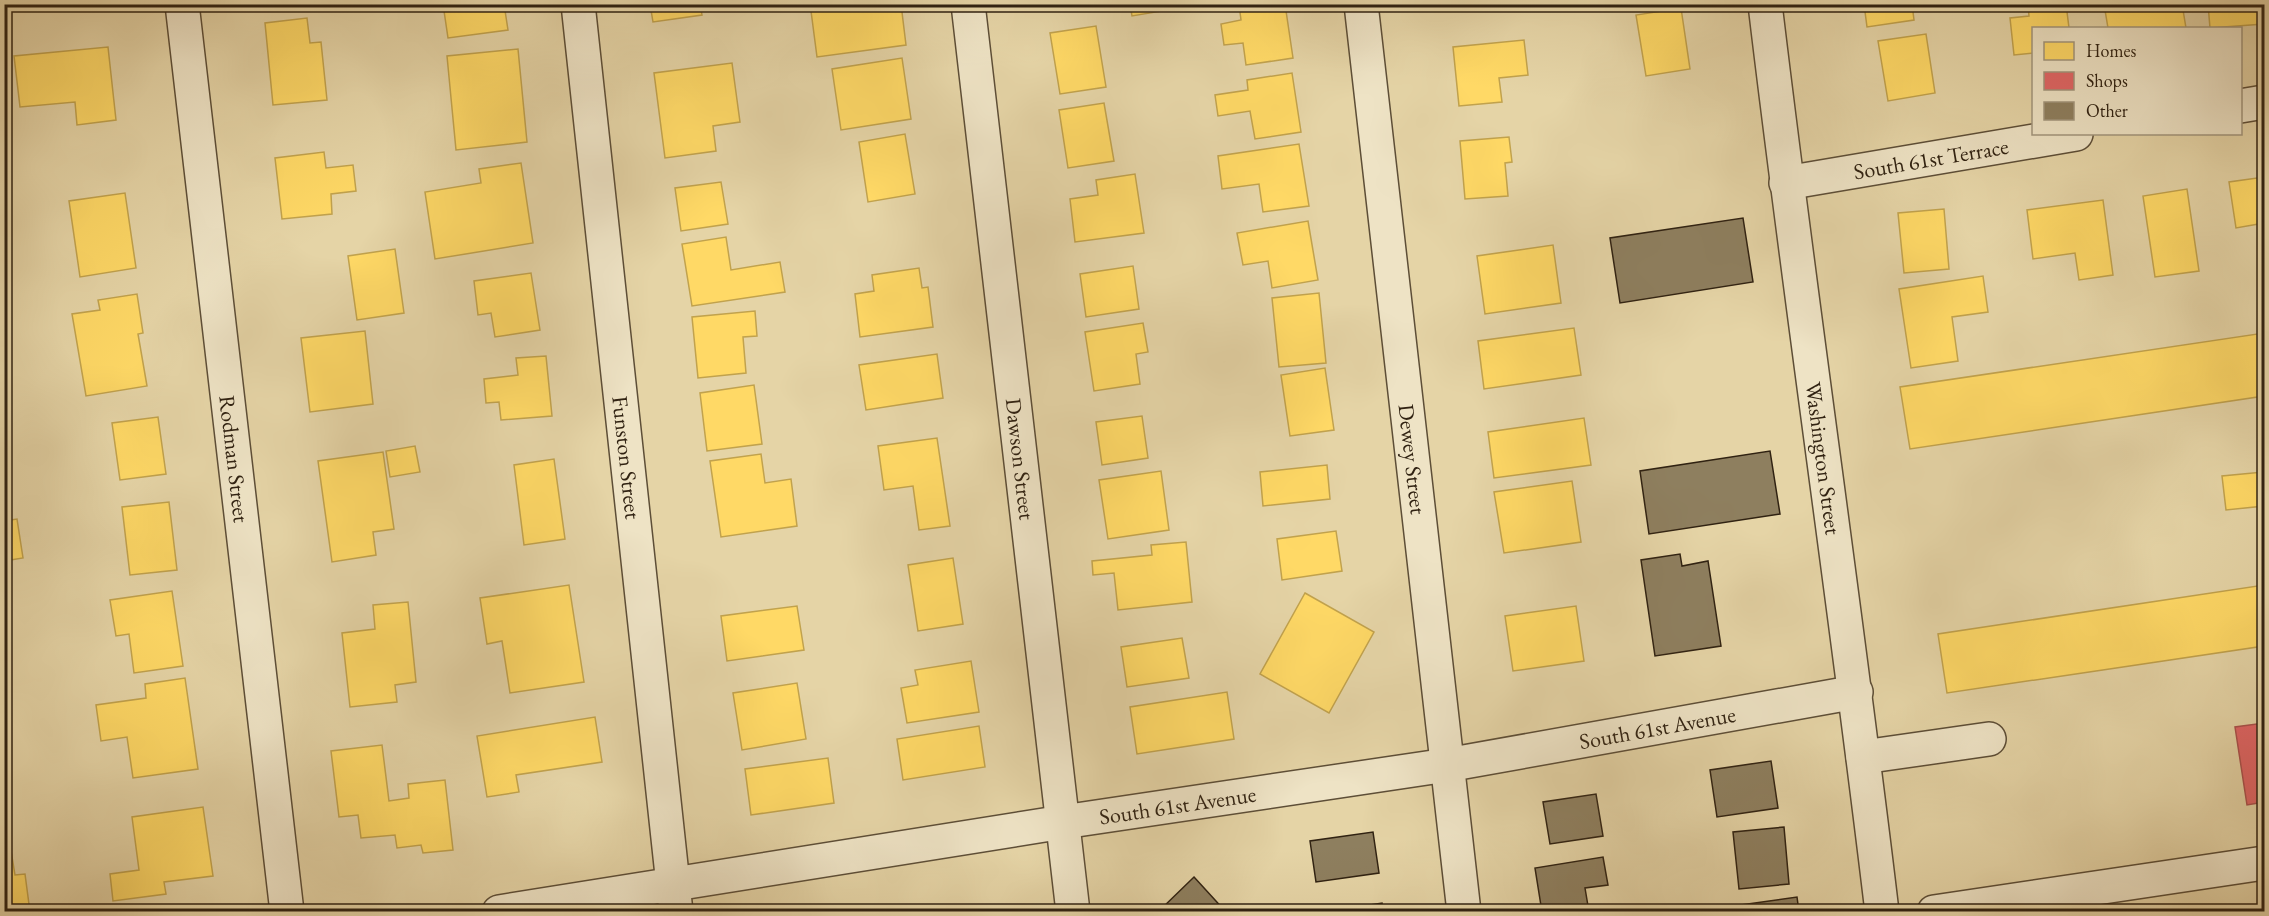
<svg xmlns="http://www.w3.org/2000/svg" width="2269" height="916" font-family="'EB Garamond',serif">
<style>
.homes{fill:#ffd966;stroke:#c1a24d;stroke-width:1.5}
.shops{fill:#e06666;stroke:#ab524d;stroke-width:1.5}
.building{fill:#8e7f5f;stroke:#302212;stroke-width:1.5}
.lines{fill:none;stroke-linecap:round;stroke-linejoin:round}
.minor-casing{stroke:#5d4e37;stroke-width:36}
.minor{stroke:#eee3c5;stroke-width:33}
.labels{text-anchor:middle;stroke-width:6;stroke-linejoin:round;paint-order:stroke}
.street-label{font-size:22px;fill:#302212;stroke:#eee3c5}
</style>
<rect width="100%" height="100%" fill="#e5d4a6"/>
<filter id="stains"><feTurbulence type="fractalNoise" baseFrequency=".00333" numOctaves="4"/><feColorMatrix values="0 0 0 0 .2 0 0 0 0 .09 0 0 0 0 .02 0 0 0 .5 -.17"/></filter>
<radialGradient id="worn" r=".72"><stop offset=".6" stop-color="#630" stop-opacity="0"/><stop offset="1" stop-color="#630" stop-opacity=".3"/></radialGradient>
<!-- homes -->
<g class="homes">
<path d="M443,4H504L508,30L448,38Z"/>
<path d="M650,4H700L702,15L653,22Z"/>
<path d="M861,4H901L906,45L817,57L811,11Z"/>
<path d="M1130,4H1167L1168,10L1132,16Z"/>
<path d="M1285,4L1293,58L1246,65L1243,43L1224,45L1221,24L1241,20L1239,5Z"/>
<path d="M1438,4H1489L1438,10Z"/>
<path d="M1864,4H1912L1914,20L1867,27Z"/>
<path d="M2028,4H2066L2069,28H2034V53L2014,55L2010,18L2029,16Z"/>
<path d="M2104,4H2182L2186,28H2108Z"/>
<path d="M2208,4H2264V24L2210,28Z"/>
<path d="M1681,8L1690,69L1646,76L1636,15Z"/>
<path d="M307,18L310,43L321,42L327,100L273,105L265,23Z"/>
<path d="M1096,26L1106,87L1060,94L1050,33Z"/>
<path d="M1926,34L1935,93L1888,101L1878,41Z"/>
<path d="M1524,40L1528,75L1499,78L1502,102L1459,106L1453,47Z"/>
<path d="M108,47L116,120L77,125L75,102L20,107L14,56Z"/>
<path d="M518,49L527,142L456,150L447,56Z"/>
<path d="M902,58L911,119L841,130L832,69Z"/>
<path d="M732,63L740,122L713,126L716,151L665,158L654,73Z"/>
<path d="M1292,73L1301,132L1255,139L1250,111L1218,116L1215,95L1248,90L1247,80Z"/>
<path d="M1104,103L1114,161L1068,168L1059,110Z"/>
<path d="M905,134L915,194L868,202L859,142Z"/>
<path d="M1509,137L1512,162L1505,163L1508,196L1465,199L1460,141Z"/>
<path d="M1299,144L1309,206L1263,212L1259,184L1222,189L1218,156Z"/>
<path d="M324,152L326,168L353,165L356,191L331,194L332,214L282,219L275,158Z"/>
<path d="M521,163L533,243L435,259L425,192L481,183L479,169Z"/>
<path d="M1135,174L1144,233L1075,242L1070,199L1098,195L1096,180Z"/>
<path d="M2264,177V223L2236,228L2229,182Z"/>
<path d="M721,182L728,224L681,231L675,188Z"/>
<path d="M2187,189L2199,271L2155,277L2143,196Z"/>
<path d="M125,193L136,268L80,277L69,201Z"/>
<path d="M2103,200L2113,275L2079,280L2075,253L2033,259L2027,210Z"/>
<path d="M1944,209L1949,269L1904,273L1898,213Z"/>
<path d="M1308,221L1318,280L1272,288L1268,261L1243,265L1237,233Z"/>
<path d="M726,237L731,270L780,262L785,292L692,306L682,244Z"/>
<path d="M1553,245L1561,303L1485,314L1477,256Z"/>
<path d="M395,249L404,313L357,320L348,256Z"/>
<path d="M1133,266L1139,309L1086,317L1080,274Z"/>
<path d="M919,268L922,288L928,287L933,327L860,337L855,294L874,291L872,275Z"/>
<path d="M531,273L540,330L495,337L491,313L478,315L474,281Z"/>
<path d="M1983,276L1988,312L1952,317L1958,361L1911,368L1899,289Z"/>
<path d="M1319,293L1326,363L1279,367L1272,298Z"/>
<path d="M137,294L143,333L138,334L147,386L86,396L72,314L100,310L98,300Z"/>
<path d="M755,311L757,336L743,337L746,373L698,378L692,317Z"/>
<path d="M1143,323L1148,352L1136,354L1140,384L1094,391L1085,332Z"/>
<path d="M1574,328L1581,375L1484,389L1478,341Z"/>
<path d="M365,331L373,404L310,412L301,338Z"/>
<path d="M2264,333V396L1910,449L1900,387Z"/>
<path d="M937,354L943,398L866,410L859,365Z"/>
<path d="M546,356L552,416L501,420L499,402L486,403L484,379L518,375L516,358Z"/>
<path d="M1325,368L1334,430L1290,436L1281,375Z"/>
<path d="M754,385L762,444L707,451L700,393Z"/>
<path d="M1142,416L1148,458L1102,465L1096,422Z"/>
<path d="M158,417L166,474L120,480L112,423Z"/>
<path d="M1584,418L1591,465L1494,478L1488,432Z"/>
<path d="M937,438L950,526L919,530L913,486L884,490L878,446Z"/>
<path d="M415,446L420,472L390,477L386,451Z"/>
<path d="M383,452L394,529L373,532L376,555L332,562L318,461Z"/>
<path d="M761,454L765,483L791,479L797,526L721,537L710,461Z"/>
<path d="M554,459L565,539L524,545L514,465Z"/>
<path d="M1327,465L1330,499L1263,506L1260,472Z"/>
<path d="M1161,471L1169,530L1108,539L1099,480Z"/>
<path d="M2263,472L2264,506L2226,510L2222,476Z"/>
<path d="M1572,481L1581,542L1504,553L1494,492Z"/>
<path d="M169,502L177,570L130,575L122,507Z"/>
<path d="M17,519L23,558L4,561V521Z"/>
<path d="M1336,531L1342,571L1282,580L1277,539Z"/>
<path d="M1186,542L1192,602L1118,610L1114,573L1093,575L1092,561L1152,555L1151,545Z"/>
<path d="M953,558L963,624L918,631L908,565Z"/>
<path d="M569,585L584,682L510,693L502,641L487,644L480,598Z"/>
<path d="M2264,585V646L1947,693L1938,634Z"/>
<path d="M172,591L183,666L134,673L129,634L116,636L110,600Z"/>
<path d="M1305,593L1374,632L1329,713L1260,674Z"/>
<path d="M408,602L416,682L395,685L397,702L350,707L342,633L375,629L373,605Z"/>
<path d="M797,606L804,650L727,661L721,616Z"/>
<path d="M1576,606L1584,661L1513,671L1505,616Z"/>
<path d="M1182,638L1189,678L1127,687L1121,647Z"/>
<path d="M971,661L979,712L907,723L901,688L918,685L915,670Z"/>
<path d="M185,678L198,769L133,778L127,737L101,741L96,705L146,698L145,684Z"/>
<path d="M797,683L806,739L742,750L733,693Z"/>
<path d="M1227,692L1234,739L1137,754L1130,707Z"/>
<path d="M595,717L602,762L516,775L519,792L487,797L477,736Z"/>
<path d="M979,726L985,767L903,780L897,739Z"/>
<path d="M382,745L389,801L409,798L408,784L445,780L453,850L423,853L421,845L397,848L395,835L361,838L358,815L339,817L331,751Z"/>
<path d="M828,758L834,803L751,815L745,769Z"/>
<path d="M203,807L213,876L164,882L166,894L113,901L110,874L139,870L132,817Z"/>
<path d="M4,808L15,875L25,874L30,912H4Z"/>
</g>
<!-- shops -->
<path class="shops" d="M2264,723V802L2247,805L2235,727Z"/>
<!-- building -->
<g class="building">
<path d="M1743,218L1753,282L1620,303L1610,238Z"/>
<path d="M1770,451L1780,514L1649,534L1640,471Z"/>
<path d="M1680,554L1682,566L1708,561L1721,646L1655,656L1641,560Z"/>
<path d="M1771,761L1778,808L1717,817L1710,770Z"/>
<path d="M1596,794L1603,836L1550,844L1543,802Z"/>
<path d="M1784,827L1789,884L1739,889L1733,832Z"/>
<path d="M1373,832L1379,873L1316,882L1310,841Z"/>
<path d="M1603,857L1608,885L1585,888L1589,912H1542L1535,868Z"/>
<path d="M1194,877L1226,912H1158Z"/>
<path d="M1797,897L1799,912H1698V911Z"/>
<path d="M1382,903L1383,912H1325Z"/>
</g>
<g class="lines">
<!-- minor casing -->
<g class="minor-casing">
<g id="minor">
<path id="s1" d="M182,4L287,912"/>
<path id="s2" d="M578,4L676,912"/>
<path id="s3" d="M968,4L1073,912"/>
<path id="s4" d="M1361,4L1464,912"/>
<path id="s5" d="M1765,4C1801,307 1846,609 1882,912"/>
<path d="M2240,106L2264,102"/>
<path id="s6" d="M1786,183L2076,134"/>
<path d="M1863,757L1989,739"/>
<path id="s7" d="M499,912L1063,822L1447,765L1856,692"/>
<path d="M1934,912L2264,863"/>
</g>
</g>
<!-- minor -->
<use href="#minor" class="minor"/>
</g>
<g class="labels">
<!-- street labels -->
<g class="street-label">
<text dy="8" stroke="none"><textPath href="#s6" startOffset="147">South 61st Terrace</textPath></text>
<text dy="8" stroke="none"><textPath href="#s1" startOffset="458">Rodman Street</textPath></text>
<text dy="8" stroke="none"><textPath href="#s2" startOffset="456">Funston Street</textPath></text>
<text dy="8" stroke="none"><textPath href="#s3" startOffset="458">Dawson Street</textPath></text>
<text dy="8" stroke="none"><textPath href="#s4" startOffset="458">Dewey Street</textPath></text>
<text dy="8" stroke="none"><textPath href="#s5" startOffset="458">Washington Street</textPath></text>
<text dy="8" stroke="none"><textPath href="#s7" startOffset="1173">South 61st Avenue</textPath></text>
<text dy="8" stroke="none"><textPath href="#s7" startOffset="687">South 61st Avenue</textPath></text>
</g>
</g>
<!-- margin -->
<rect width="2269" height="916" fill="none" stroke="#e5d4a6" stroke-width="24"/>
<rect x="6" y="6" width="2257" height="904" fill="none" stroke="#302212" stroke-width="3"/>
<rect x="12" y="12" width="2245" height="892" fill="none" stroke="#302212" stroke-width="1.5"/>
<!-- legend -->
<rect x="2032" y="27" width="210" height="108" fill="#eee3c5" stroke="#a2967d" stroke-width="1.5"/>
<rect x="2044" y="42" width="30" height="18" fill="#ffd966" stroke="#a2967d" stroke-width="1.5"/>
<text x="2086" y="57" font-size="18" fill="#302212">Homes</text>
<rect x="2044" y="72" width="30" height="18" fill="#e06666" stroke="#a2967d" stroke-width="1.5"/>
<text x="2086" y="87" font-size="18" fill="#302212">Shops</text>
<rect x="2044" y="102" width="30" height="18" fill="#8e7f5f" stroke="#a2967d" stroke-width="1.5"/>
<text x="2086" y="117" font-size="18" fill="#302212">Other</text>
<rect width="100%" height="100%" filter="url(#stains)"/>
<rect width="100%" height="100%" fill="url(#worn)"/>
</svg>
